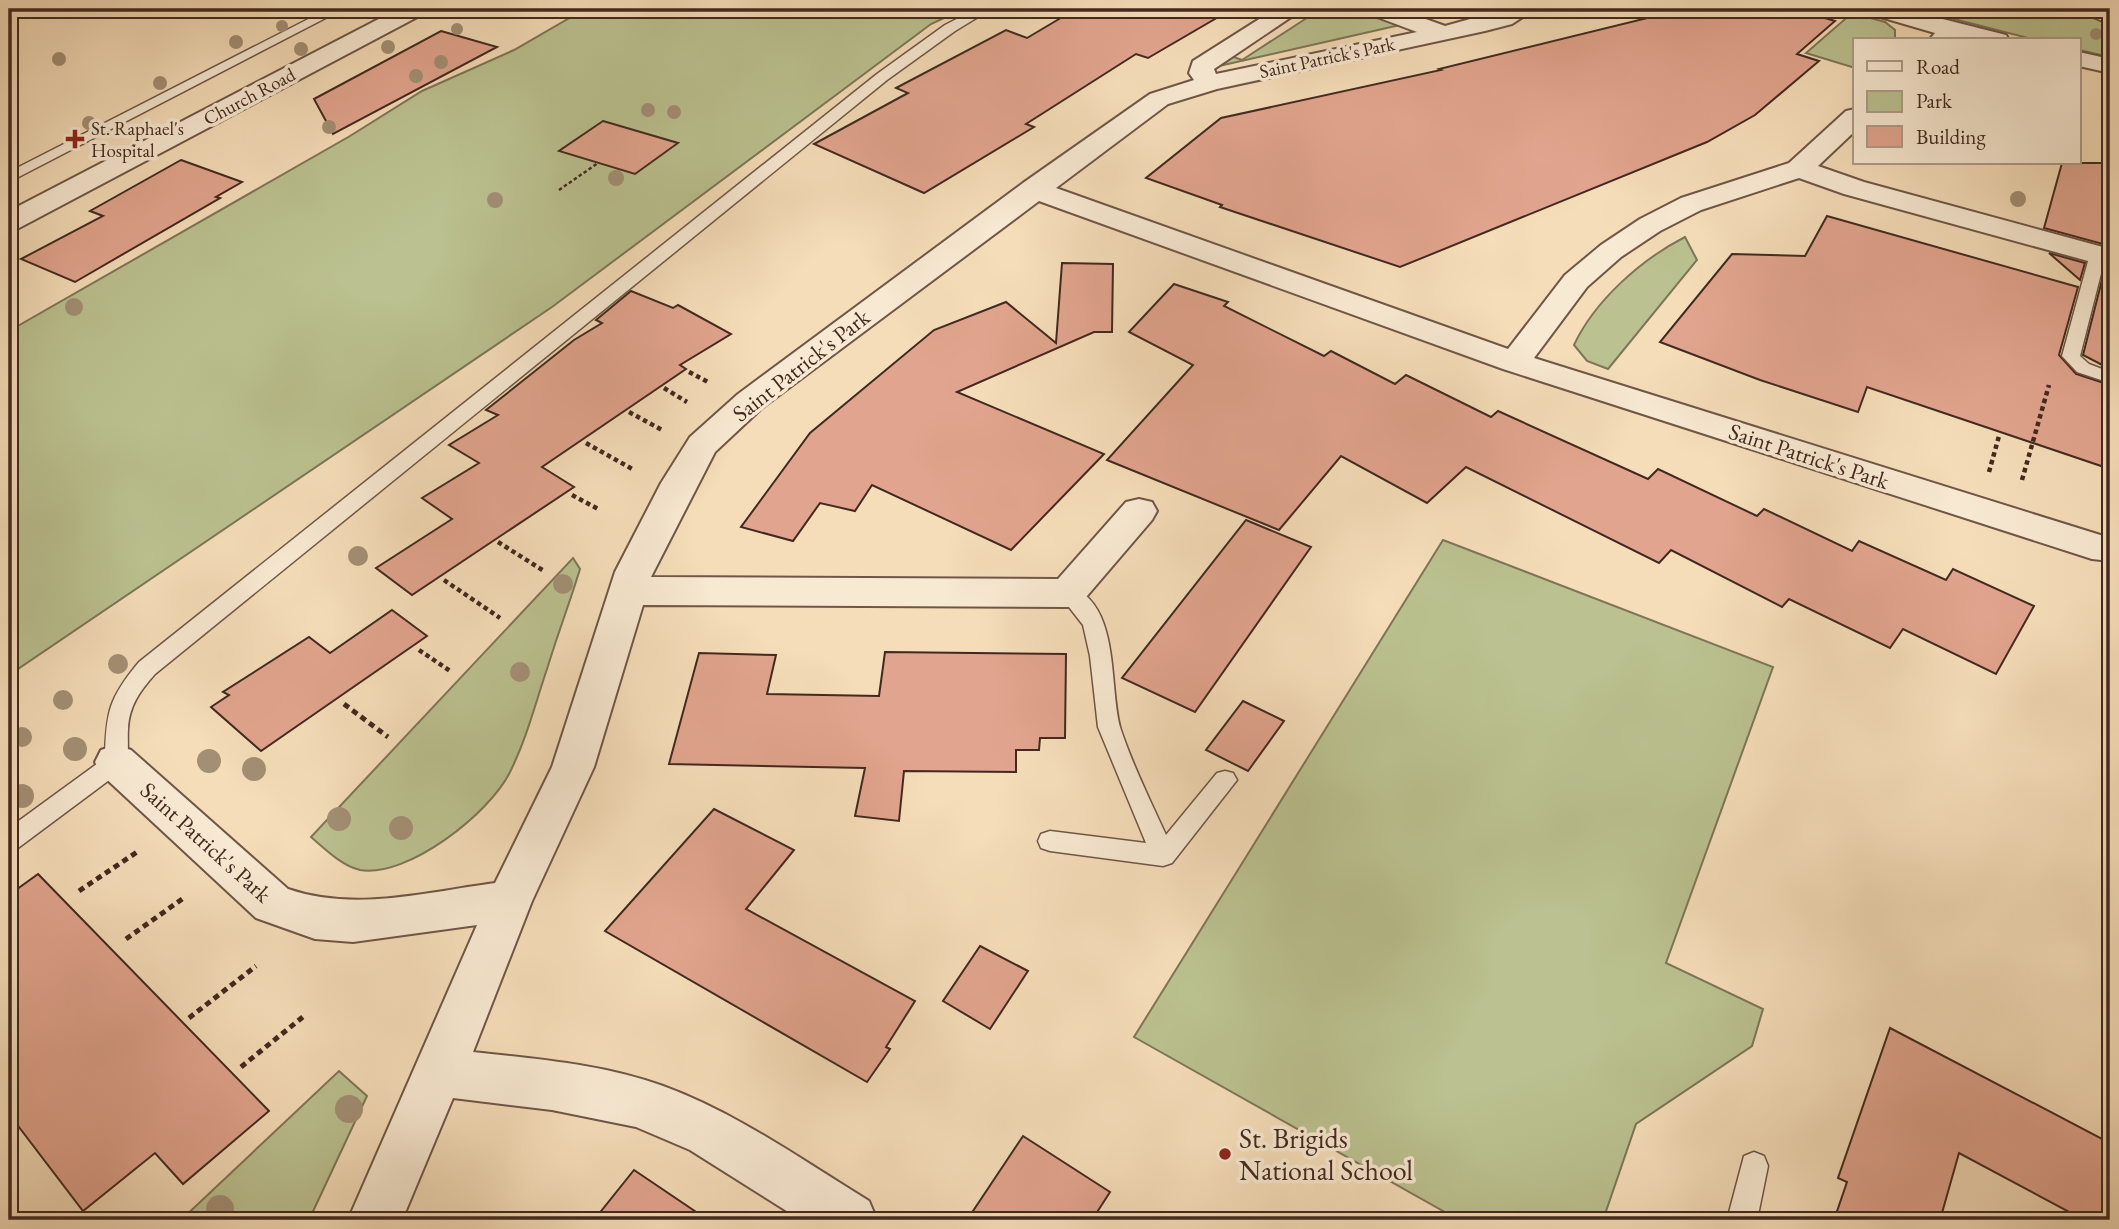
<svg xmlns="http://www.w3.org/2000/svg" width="2119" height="1229" font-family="'EB Garamond',serif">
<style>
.green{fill:#bbc190;stroke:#7e7558;stroke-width:2}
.building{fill:#e1a48e;stroke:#42291f;stroke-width:2}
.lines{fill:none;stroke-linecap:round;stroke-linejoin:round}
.service-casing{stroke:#6f5646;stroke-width:3}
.minor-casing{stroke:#6f5646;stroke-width:4}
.tertiary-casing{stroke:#6f5646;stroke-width:4}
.path-far2{stroke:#42291f;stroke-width:2.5;stroke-dasharray:3.5 2.5;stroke-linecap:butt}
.path-far1{stroke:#42291f;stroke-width:4.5;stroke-dasharray:4.5 3.5;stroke-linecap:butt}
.path{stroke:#42291f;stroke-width:5;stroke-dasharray:6 4.5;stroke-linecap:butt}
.service{fill:#f8e9d2;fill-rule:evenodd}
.minor{fill:#f8e9d2;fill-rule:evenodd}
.tertiary{fill:#f8e9d2;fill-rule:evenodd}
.tree{fill:#a38f74}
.poi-dot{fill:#8f2418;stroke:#f8e9d2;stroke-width:2.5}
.labels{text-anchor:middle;stroke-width:7;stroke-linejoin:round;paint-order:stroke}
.far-street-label{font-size:19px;fill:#42291f;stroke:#f8e9d2}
.far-poi-label{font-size:19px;fill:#42291f;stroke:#f8e9d2;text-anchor:start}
.street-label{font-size:23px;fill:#42291f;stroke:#f8e9d2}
.near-poi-label{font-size:28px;fill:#42291f;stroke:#f8e9d2;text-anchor:start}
</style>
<rect width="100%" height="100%" fill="#f5ddb9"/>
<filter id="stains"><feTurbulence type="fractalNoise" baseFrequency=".00286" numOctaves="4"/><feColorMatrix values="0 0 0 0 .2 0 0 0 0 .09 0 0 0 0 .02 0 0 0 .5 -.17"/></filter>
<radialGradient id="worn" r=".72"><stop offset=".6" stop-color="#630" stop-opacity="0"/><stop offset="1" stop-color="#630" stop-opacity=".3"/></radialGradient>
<!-- green -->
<g class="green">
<path d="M585,9H963L931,24L552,307L9,675V331L350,136L422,91L514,50Z"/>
<path d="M1308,9H1358L1400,25L1219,66L1231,56L1242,60L1316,12Z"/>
<path d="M1915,9H2079L2110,25V57L2079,50V40H2036Z"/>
<path d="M1852,13L1885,22L1895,30V39L1855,40V68L1806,53Z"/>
<path d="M1685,237L1697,260L1608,369L1587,361L1574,345C1595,300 1642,259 1685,237Z"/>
<path d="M1443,540L1773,667L1666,963L1763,1009L1752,1046L1636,1124L1603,1220H1459L1134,1037Z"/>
<path d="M573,558L580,569C570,602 558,633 548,666C536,701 527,738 510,772C490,813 408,878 360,870C342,866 325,849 311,837Z"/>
<path d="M339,1071L367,1096L309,1220H181Z"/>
</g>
<!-- building -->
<g class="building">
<path d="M1076,9H1232L1148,58L1136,54L1026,124L1034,127L924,193L814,144L908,93L896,88L1006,30L1027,38Z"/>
<path d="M1684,9H1795L1835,21L1797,54L1819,61L1755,115L1707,142L1400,267L1220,207L1222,205L1146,178L1221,118L1441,70L1439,69Z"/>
<path d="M441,31L497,47L333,134L314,99Z"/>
<path d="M603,121L678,143L635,174L559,151Z"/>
<path d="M181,160L242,182L216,197L220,198L75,282L21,259L103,216L90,211Z"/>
<path d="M2062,163H2110V246L2044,228Z"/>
<path d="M1827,216L2078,287L2059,355L2076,374L2110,385V469L1867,387L1858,412L1760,380L1660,342L1732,254L1805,256Z"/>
<path d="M2049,253L2085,263L2080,280Z"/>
<path d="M1062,263L1113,264L1112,332H1094L957,392L1104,454L1011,550L872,485L855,511L820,503L793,541L741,527L810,433L934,330L1006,302L1056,343Z"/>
<path d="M2105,268L2110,269V369L2083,355Z"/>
<path d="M1174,284L1228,302L1224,306L1324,356L1331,351L1395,384L1406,375L1491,417L1498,411L1648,479L1658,469L1757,516L1764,509L1852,551L1859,541L1946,580L1953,569L2034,606L1996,674L1903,629L1890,648L1789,599L1782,607L1671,550L1659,563L1466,467L1427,503L1341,456L1279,530L1107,460L1193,365L1129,332Z"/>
<path d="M631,291L673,308L678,305L731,334L680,365L686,369L542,467L574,487L412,595L376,568L452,519L422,498L479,463L449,445L498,415L486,410L574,340L602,323L596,320Z"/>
<path d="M1246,520L1311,547L1195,712L1122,678Z"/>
<path d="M392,610L427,636L261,751L211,707L229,695L223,692L309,637L330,653Z"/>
<path d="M885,652L1066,654L1065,738H1040L1039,750H1016V772L904,771L899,821L855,816L865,768L669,764L699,653L776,655L767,694L879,696Z"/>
<path d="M1243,701L1284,721L1248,771L1206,750Z"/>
<path d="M714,809L794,850L746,909L915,1001L886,1047L890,1049L867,1082L605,931Z"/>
<path d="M38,874L269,1111L183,1184L155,1153L83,1211L9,1114V895Z"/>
<path d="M980,946L1028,971L990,1029L943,1001Z"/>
<path d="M1890,1028L2110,1143V1220H2084L1959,1153L1940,1220H1834L1847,1182L1838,1178Z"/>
<path d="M1023,1136L1110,1192L1092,1220H967Z"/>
<path d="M634,1170L708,1220H594Z"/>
</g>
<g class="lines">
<!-- service casing -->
<g class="service-casing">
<g id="service">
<path d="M14,9H30L9,20V11Z"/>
<path d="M328,9H343L9,182V172Z"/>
<path d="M976,9H991L955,31L887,80L155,674C140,691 129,706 128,729C127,742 130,757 124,769L18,848L9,851V828L105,758C106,712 109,698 139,662L877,74L945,25Z"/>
<path d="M2098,249L2106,254L2080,356L2089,364L2110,372V383L2077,372L2062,356L2090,254Z"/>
<path d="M1068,586C1122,602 1108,689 1121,730C1133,766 1150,800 1166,835L1217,773L1225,771L1233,773L1237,780L1172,863L1163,866L1050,851L1041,848L1038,841L1041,834L1050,831L1146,843L1098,727L1090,656L1083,625L1058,593L1061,588Z"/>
<path d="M1754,1152L1764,1156L1768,1166L1757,1220H1727L1744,1156Z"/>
</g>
</g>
<!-- minor casing -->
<g class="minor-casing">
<g id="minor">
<path d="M1275,9H1303L1214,69L1216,74L1417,32L1369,14L1366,9H1398L1445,26L1506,9H1535L1512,24L1485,31L1217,89L1168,104L1056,188L1508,349L1565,275L1601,245L1640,219L1681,198L1789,163L1846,111L1855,109V131L1818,166L1864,182L2110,249V267L1844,194L1799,178L1701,210L1660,231L1621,257L1587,287L1534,358L2110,538V561L2092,559L1503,369L1039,201L762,408L715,452L651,577L1058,579L1126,502L1139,499L1152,502L1157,511L1152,520L1081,603L1068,607L643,605L594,767L532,901L473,1052C536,1059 603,1064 663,1086C737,1113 802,1160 869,1201L877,1220H801L690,1150L636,1127L552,1110L453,1098L402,1220H348L477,925L353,942L315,939L256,918L101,774L95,762L101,750L116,745L131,750L288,889C354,912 427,892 495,883L552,767L615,572L661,483L690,437L738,394L1023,183L1150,94L1194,80L1189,73L1193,61Z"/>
<path d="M1866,9H1903L2006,35L2009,40H1929L1935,33L1870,14Z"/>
<path d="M2082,9H2110V24L2086,14Z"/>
<path d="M2079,52L2110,59V73L2079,66Z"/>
</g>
</g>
<!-- tertiary casing -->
<g class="tertiary-casing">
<path id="tertiary" d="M398,9H427L423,14L19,228L9,231V211Z"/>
</g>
<!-- path-far2 -->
<path class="path-far2" d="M559,190L598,163"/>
<!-- path-far1 -->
<g class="path-far1">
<path d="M689,372L710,383"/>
<path d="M664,388L687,402"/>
<path d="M629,412L662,430"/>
<path d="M586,443L634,470"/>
<path d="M1989,472L1999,436"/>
<path d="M2022,480L2049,385"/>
<path d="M572,495L600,510"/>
<path d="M498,542L544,571"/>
<path d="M444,580L500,618"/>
<path d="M419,650L450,671"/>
</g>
<!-- path -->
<g class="path">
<path d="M344,704L388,737"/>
<path d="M79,891L140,850"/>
<path d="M126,939L185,897"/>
<path d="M189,1018L256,966"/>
<path d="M241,1067L304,1016"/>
</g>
<!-- service -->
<use href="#service" class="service"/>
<!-- minor -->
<use href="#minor" class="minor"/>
<!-- tertiary -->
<use href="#tertiary" class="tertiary"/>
</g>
<!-- trees -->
<g class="tree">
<circle cx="282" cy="26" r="6"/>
<circle cx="457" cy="29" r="6"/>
<circle cx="2096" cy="34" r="6"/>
<circle cx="236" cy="42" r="7"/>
<circle cx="388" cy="47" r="7"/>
<circle cx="301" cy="49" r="7"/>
<circle cx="59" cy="59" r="7"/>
<circle cx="441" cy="62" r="7"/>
<circle cx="416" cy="76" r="7"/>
<circle cx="160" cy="83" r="7"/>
<circle cx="648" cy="110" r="7"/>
<circle cx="674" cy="112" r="7"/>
<circle cx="89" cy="123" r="7"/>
<circle cx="329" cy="127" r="7"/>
<circle cx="616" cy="178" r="8"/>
<circle cx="2018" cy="199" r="8"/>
<circle cx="495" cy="200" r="8"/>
<circle cx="74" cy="307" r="9"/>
<circle cx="358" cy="556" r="10"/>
<circle cx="563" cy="584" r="10"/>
<circle cx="118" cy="664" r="10"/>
<circle cx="520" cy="672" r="10"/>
<circle cx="63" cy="700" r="10"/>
<circle cx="22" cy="737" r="10"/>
<circle cx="75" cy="749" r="12"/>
<circle cx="209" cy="761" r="12"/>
<circle cx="254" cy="769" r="12"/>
<circle cx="22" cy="796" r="12"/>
<circle cx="339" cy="819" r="12"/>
<circle cx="401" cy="828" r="12"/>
<circle cx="349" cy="1109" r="14"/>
<circle cx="220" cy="1209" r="14"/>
</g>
<!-- markers -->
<g class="poi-dot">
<path d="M71.5 128.5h7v7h7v7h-7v7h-7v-7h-7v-7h7z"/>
<circle cx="1225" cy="1154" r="7"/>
</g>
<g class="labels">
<!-- far-street labels -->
<g class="far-street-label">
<text transform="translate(1327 57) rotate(-12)" y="7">Saint Patrick's Park</text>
<text transform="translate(249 96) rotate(-28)" y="7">Church Road</text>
</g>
<!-- far-poi labels -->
<g class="far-poi-label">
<text x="91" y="135">St. Raphael's<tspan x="91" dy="22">Hospital</tspan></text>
</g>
<!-- street labels -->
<g class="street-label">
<text transform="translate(801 365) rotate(-38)" y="8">Saint Patrick's Park</text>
<text transform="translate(1809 456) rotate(18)" y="8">Saint Patrick's Park</text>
<text transform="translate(206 842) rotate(42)" y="8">Saint Patrick's Park</text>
</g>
<!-- near-poi labels -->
<g class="near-poi-label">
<text x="1239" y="1148">St. Brigids<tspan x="1239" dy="32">National School</tspan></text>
</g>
</g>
<!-- margin -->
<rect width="2119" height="1229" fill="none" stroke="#f5ddb9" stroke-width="35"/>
<rect x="10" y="10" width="2098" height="1208" fill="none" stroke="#42291f" stroke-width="3.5"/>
<rect x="18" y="18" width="2084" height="1194" fill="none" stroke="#42291f" stroke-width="2"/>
<!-- legend -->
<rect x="1853" y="38" width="228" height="126" fill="#f8e9d2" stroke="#af9c8a" stroke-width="2"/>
<rect x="1867" y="61" width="35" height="10" fill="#f8e9d2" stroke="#af9c8a" stroke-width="2"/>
<text x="1916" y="74" font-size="21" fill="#42291f">Road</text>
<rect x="1867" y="91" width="35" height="21" fill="#bbc190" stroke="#af9c8a" stroke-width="2"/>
<text x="1916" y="108" font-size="21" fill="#42291f">Park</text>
<rect x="1867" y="126" width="35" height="21" fill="#e1a48e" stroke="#af9c8a" stroke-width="2"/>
<text x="1916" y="144" font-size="21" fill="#42291f">Building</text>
<rect width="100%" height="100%" filter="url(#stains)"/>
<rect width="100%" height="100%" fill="url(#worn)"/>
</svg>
